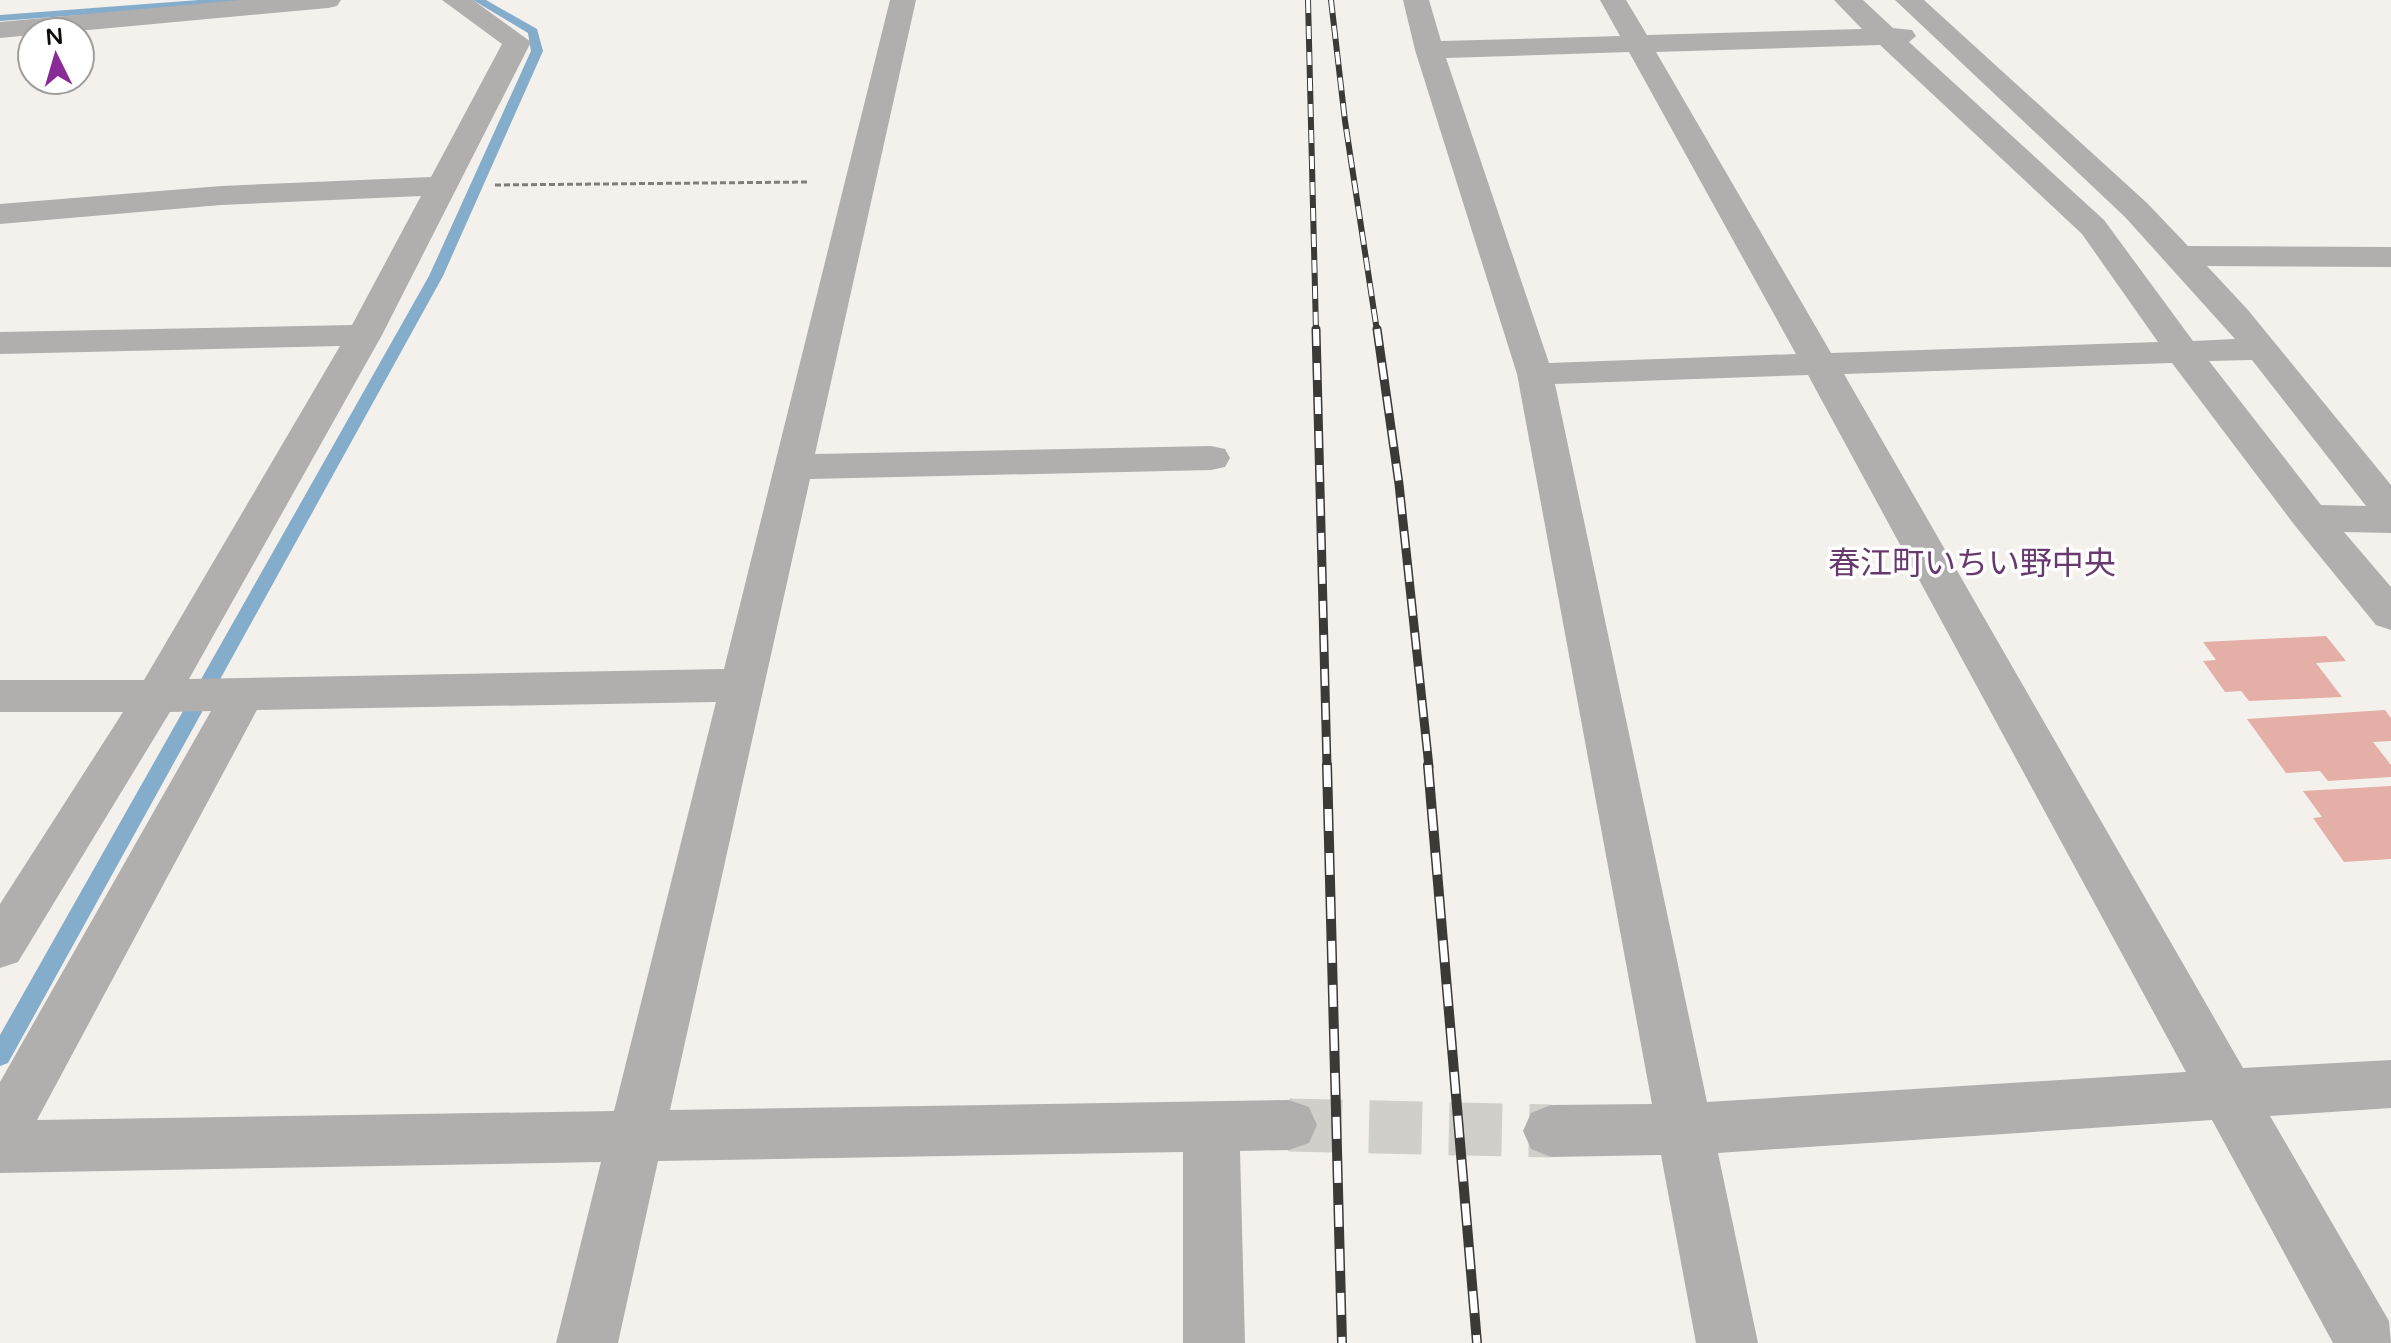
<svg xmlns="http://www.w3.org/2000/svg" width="2391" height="1343" font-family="'Varela Round','Noto Sans JP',sans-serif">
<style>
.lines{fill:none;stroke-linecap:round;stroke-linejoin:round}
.stream{fill:#84accb;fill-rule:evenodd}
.building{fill:#e3afa7}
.minor-tunnel{stroke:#d1cfca;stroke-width:53;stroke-dasharray:53 27;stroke-linecap:butt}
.path{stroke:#807e7b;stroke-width:3;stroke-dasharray:6 3;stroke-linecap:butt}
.minor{fill:#b1aeae;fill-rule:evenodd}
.rail-far2-casing{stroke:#3b3a37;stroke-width:6}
.rail-far1-casing{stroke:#3b3a37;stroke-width:9}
.rail-casing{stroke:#3b3a37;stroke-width:10}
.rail-far2{stroke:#fff;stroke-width:4;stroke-dasharray:13;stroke-linecap:butt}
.rail-far1{stroke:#fff;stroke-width:6;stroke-dasharray:17;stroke-linecap:butt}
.rail{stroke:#fff;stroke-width:7;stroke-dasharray:22;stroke-linecap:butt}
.labels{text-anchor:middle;stroke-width:7;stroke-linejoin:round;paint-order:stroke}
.quarter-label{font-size:32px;fill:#68396e;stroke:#fff}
</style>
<rect width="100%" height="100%" fill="#f4f1ec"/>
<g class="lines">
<!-- stream -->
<g class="stream">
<path d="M199,0H248L243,3L0,21V15Z"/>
<path d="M473,0H486L537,29L543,51L443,276L8,1063L0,1066V1035L429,276L531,51L528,33Z"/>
</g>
</g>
<!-- building -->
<g class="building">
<path d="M2326,636L2346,661L2316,663L2342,697L2249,701L2241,691L2225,692L2203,661L2216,660L2203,642Z"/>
<path d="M2385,710L2391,718V741L2373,742L2391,765V777L2328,781L2320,771L2286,773L2247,719Z"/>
<path d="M2391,786V859L2344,862L2313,818L2322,817L2303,791Z"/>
</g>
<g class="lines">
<!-- minor-tunnel -->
<path class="minor-tunnel" d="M1289,1125L1551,1131"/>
<!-- path -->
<path class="path" d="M495,185L809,182"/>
<!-- minor -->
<g class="minor">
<path d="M240,0H341L337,6L328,8L67,32H32V35L0,38V22Z"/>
<path d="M442,0H473L531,42L382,335L189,679L724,669L890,0H916L815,454L1211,446L1225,449L1230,458L1225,467L1211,470L810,479L670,1110L1289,1100L1309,1107L1317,1125L1309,1143L1289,1150L1240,1151L1245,1343H1183V1152L658,1161L618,1343H556L601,1162L0,1173V1082L211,711L170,712L18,962L0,968V904L123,712H0V680H144L340,346L0,354V332L352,325L421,196L221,205L0,224V204L221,186L431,177L502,44ZM716,702L614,1111L37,1120L257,710Z"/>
<path d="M1403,0H1429L1441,41L1620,36L1600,0H1626L1647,35L1862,29L1834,0H1863L1893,28L1912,30L1916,36L1909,42L2104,220L2193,341L2235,339L2125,217L1895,0H1924L2147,203L2188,246L2391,247V267L2207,266L2248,310L2391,485V533L2344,532L2391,587V630L2376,625L2296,527L2172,363L1844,374L2243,1068L2391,1060V1108L2270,1116L2389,1321L2391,1343H2333L2212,1120L1718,1153L1758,1343H1696L1661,1155L1551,1157L1531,1149L1523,1131L1531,1113L1551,1105L1652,1104L1517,374L1415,50ZM1880,45L2082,234L2158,342L1831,353L1656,52ZM1629,52L1796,354L1549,363L1446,58ZM2252,360L2366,506L2321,505L2209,361ZM1808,375L2186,1072L1707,1102L1555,384Z"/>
</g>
<!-- rail-far2 casing -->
<g class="rail-far2-casing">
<g id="rail-far2">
<path d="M1308,0L1316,331"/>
<path d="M1331,0L1345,121L1377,331"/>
</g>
</g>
<!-- rail-far1 casing -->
<g class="rail-far1-casing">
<g id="rail-far1">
<path d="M1316,329L1327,767"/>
<path d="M1377,329L1399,484L1429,767"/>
</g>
</g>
<!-- rail casing -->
<g class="rail-casing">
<g id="rail">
<path d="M1327,765L1342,1343"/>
<path d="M1428,765L1477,1343"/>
</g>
</g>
<!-- rail-far2 -->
<use href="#rail-far2" class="rail-far2"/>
<!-- rail-far1 -->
<use href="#rail-far1" class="rail-far1"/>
<!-- rail -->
<use href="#rail" class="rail"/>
</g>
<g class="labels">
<!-- quarter labels -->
<g class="quarter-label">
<text x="1972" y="574">春江町いちい野中央</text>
</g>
</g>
<!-- north arrow -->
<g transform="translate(56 56) rotate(355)"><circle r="38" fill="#ffffff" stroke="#9e9e9d" stroke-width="2"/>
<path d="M0-6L14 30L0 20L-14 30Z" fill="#882b96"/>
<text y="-12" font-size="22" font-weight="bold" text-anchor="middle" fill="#0d0c0a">N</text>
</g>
</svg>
